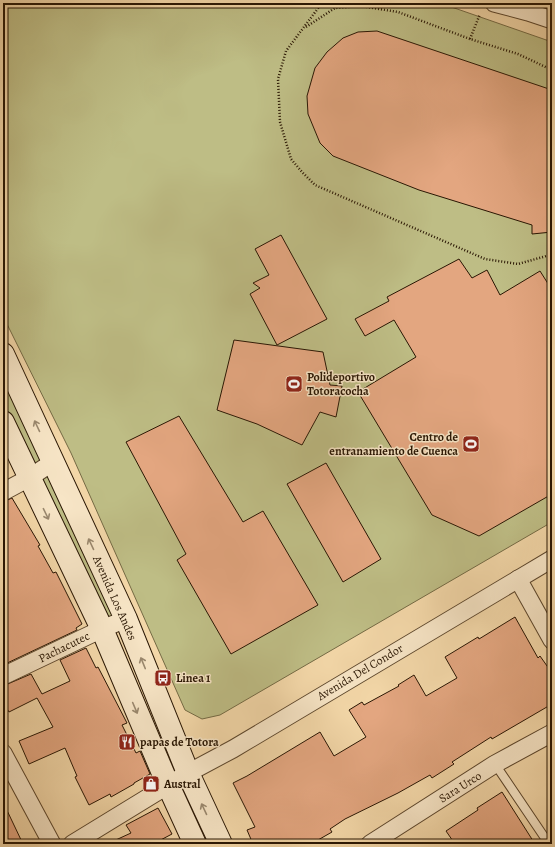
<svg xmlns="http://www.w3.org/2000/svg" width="555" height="847" font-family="Alegreya,serif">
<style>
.green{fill:#bebd85;stroke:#746a44}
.building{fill:#e3a680;stroke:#291603}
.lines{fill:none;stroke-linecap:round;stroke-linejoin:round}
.service-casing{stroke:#5c462c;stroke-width:10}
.minor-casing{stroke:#5c462c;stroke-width:19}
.secondary-casing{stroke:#291603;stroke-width:24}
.path{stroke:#291603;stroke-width:2.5;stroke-dasharray:1 2;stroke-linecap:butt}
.service{stroke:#f7e5c6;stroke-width:8}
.minor{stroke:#f7e5c6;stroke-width:17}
.secondary{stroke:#f7e5c6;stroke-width:22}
.oneway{stroke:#9a886e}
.labels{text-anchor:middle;stroke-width:3;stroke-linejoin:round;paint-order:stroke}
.poi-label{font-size:12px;font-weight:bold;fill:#291603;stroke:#f7e5c6;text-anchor:start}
.street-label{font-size:12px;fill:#291603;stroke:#f7e5c6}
</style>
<rect width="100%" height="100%" fill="#f3d7a8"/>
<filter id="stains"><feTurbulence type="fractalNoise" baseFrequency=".005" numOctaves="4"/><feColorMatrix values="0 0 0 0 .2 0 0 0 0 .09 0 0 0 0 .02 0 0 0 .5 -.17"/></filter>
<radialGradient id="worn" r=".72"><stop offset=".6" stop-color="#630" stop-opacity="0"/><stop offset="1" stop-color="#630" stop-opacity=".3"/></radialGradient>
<!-- green -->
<g class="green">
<path d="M3,3H440L552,42V522L220,715L202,719L185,710L71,453L3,316Z"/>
<path d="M3,362L51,459L31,469L3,410Z"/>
<path d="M55,466L118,612L101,622L33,475Z"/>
</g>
<!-- building -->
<g class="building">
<path d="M377,31L552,90V232L532,234V225L419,190L333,156L320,143L308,114L307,96L315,68L327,52L343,38L358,32Z"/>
<path d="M281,235L327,319L277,345L250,294L260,288L253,283L269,275L255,249Z"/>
<path d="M459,259L472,278L487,270L500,295L540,271L552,290V494L479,536L432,515L358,392L416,357L394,320L365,336L355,319L389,301L387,297Z"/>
<path d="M234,340L323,352L330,385L342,386L336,417L320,412L302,445L257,424L217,410Z"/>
<path d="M179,416L243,522L263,511L318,605L231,654L177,560L186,554L126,442Z"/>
<path d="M326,463L381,559L343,582L287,484Z"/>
<path d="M12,498L40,545L38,546L53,573L56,572L82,624L76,628L77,630L3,665V502Z"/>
<path d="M515,617L538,658L540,656L552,673V704L492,739L491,737L452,762L454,764L432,778L430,775L398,793L345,819L330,829L332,832L311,844H253L247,830L255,827L233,783L247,776L320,732L334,756L366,737L349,710L362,702L364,705L399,686L398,685L414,675L426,696L457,678L445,657L478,637L479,639Z"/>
<path d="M86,648L96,668L98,667L127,723L122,725L136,753L140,751L150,774L134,783V784L111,797L110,794L89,805L75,777L77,776L65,748L29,764L19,741L53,727L37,698L9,712L3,702V686L31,674L42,694L70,681L60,660Z"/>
<path d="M502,792L535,844H455L446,831L478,810L477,808Z"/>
<path d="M3,802L23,844H3Z"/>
<path d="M158,808L172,834L153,844H107L131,833L126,825Z"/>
</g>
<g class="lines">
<!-- service casing -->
<g class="service-casing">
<path id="service" d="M495,764L549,844"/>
</g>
<!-- minor casing -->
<g class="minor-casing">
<g id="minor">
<path d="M494,3L528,12L552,20"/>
<path d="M3,492L29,478L53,462"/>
<path d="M518,579L552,640"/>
<path d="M3,676L102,629L126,619"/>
<path d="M3,753L52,844"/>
<path d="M72,844L188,773L233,749L552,559"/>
<path d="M370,844L495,764L552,733"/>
</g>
</g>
<!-- secondary casing -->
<g class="secondary-casing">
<g id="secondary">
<path d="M3,354L126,619L188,773L221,844"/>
<path d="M3,422L102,629L168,785L195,844"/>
</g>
</g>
<!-- path -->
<g class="path">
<path d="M322,3L286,51L278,79L280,122L291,159L302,172L315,185L485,259L518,264L550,255L552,254"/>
<path d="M306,27L335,8L361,6L398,12L470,39L518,54L552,70"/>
<path d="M470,39L480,14"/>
</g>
<!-- service -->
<use href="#service" class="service"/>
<!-- minor -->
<use href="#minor" class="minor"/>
<!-- secondary -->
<use href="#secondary" class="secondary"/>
</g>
<!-- one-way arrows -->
<defs><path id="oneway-shaft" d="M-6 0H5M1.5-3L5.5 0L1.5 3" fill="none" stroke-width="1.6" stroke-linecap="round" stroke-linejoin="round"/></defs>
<g class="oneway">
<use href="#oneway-shaft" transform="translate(37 426) rotate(-115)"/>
<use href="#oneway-shaft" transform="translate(46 514) rotate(64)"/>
<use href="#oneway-shaft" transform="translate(91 544) rotate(-115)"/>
<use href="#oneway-shaft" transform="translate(143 663) rotate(-112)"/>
<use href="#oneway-shaft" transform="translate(135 708) rotate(67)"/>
<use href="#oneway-shaft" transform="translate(204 809) rotate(-115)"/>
</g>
<!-- icons -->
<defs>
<g id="stadium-square" transform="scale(0.9)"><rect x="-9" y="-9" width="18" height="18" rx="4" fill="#8f2418" stroke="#f7e5c6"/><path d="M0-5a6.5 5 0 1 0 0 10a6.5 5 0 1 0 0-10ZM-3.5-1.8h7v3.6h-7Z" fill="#fff"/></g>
<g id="bus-square" transform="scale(0.9)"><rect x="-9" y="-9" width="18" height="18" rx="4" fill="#8f2418" stroke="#f7e5c6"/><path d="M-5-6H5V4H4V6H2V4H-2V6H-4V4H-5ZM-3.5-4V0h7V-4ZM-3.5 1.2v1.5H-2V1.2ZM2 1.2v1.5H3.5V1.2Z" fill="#fff"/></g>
<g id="restaurant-square" transform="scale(0.9)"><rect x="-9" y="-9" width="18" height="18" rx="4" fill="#8f2418" stroke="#f7e5c6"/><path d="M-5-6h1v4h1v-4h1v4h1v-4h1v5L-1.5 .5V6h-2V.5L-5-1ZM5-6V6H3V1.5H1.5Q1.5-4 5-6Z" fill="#fff"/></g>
<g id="shop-square" transform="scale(0.9)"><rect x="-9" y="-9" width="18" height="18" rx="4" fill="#8f2418" stroke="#f7e5c6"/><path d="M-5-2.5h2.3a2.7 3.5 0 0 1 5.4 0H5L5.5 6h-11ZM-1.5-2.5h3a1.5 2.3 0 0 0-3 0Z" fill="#fff"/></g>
</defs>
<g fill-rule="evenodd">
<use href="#stadium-square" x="294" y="384"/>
<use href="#stadium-square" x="471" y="444"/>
<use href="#bus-square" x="163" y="678"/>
<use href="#restaurant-square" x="127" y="742"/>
<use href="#shop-square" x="151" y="784"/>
</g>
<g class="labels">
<!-- poi labels -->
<g class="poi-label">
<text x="307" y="381">Polideportivo<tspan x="307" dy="14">Totoracocha</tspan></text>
<text x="458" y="441" text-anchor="end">Centro de<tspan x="458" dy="14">entranamiento de Cuenca</tspan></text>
<text x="176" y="682">Linea 1</text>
<text x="140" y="746">papas de Totora</text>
<text x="164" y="788">Austral</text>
</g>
<!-- street labels -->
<g class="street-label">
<text transform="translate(115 598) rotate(66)" y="4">Avenida Los Andes</text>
<text transform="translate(64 647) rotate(-26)" y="4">Pachacutec</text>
<text transform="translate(360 672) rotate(-31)" y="4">Avenida Del Condor</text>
<text transform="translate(460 787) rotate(-32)" y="4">Sara Urco</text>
</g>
</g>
<!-- margin -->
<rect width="555" height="847" fill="none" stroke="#f3d7a8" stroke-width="16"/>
<rect x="4" y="4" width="547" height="839" fill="none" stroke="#291603" stroke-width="2"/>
<rect x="8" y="8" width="539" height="831" fill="none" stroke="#291603"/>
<rect width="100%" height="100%" filter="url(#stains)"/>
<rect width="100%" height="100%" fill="url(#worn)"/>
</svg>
